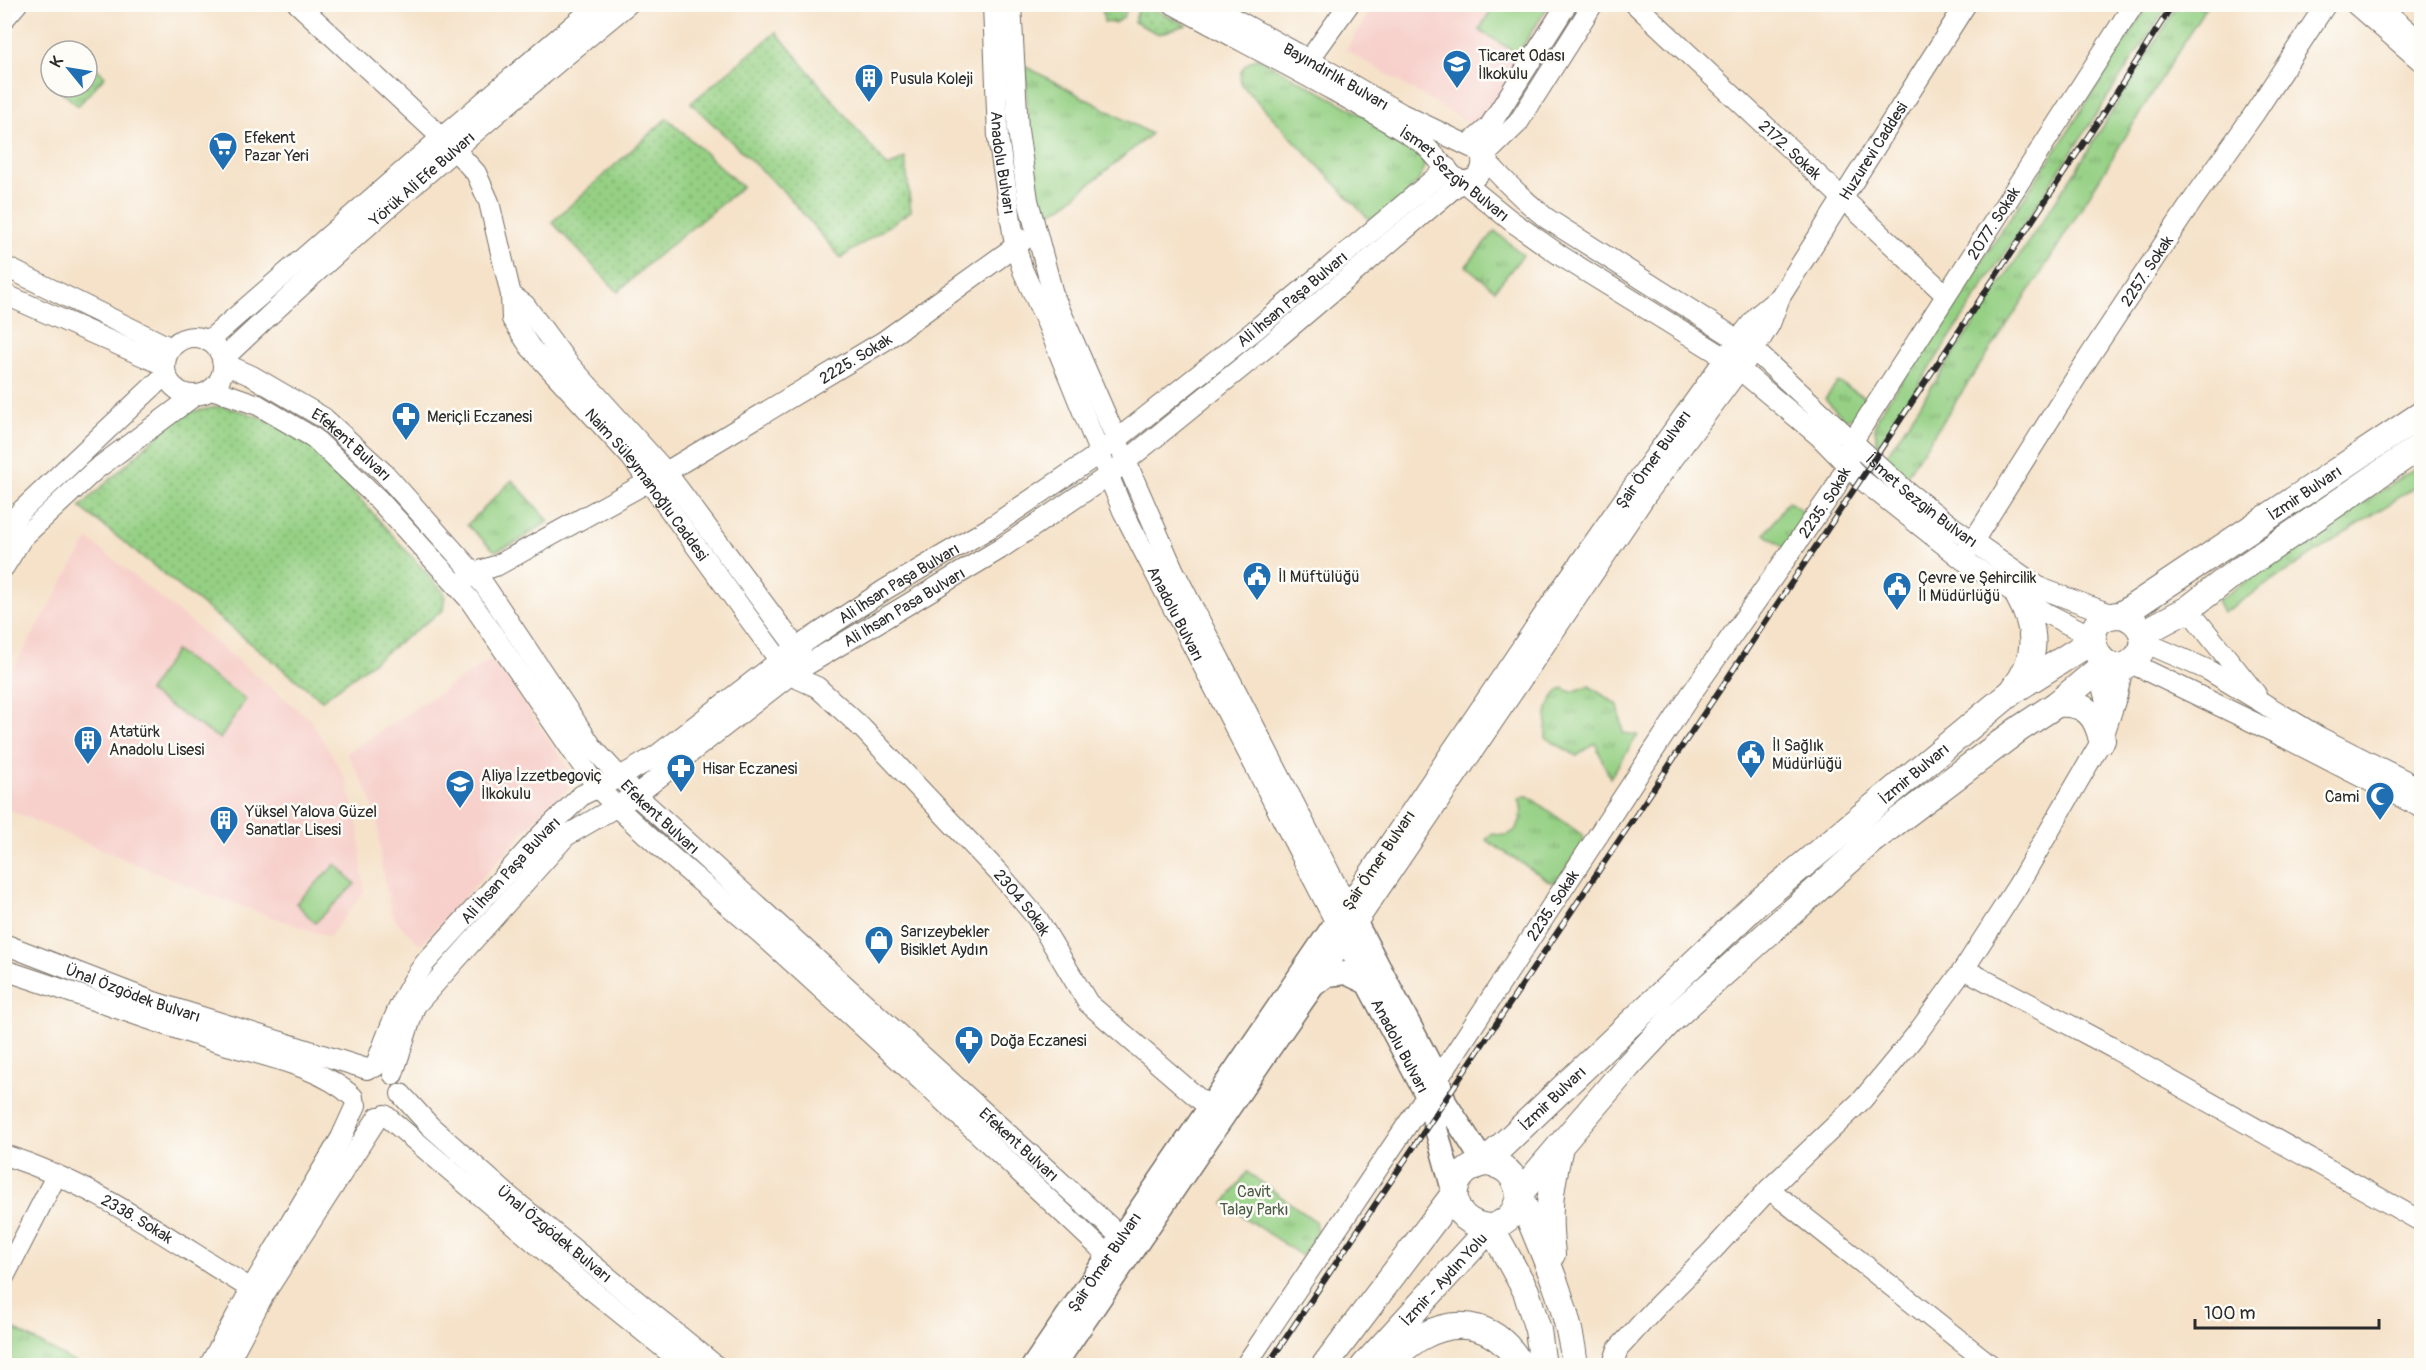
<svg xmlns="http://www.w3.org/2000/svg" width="2426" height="1370" font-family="Pangolin,sans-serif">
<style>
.built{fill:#f7d0cb}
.grass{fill:url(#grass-dots);stroke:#607e58;stroke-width:1.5}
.park{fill:url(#park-tufts);stroke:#607e58;stroke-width:1.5}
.pitch{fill:#95d084;stroke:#607e58;stroke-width:1.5}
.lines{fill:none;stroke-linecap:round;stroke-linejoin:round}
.secondary-casing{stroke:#726b62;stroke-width:22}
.primary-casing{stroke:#726b62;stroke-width:25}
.highway-casing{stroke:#726b62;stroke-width:28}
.secondary{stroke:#fff;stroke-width:20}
.primary{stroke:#fff;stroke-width:22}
.highway{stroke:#fff;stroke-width:26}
.rail-casing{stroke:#2b2b2b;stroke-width:6}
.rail{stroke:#fdfcf7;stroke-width:4;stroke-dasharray:11;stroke-linecap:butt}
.labels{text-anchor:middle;stroke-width:5;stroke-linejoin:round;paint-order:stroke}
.poi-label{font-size:16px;fill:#2b2b2b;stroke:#fdfcf7;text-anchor:start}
.street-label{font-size:16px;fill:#2b2b2b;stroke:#fdfcf7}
.park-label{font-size:16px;fill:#4b5d46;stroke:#fdfcf7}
</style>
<defs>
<pattern id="grass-dots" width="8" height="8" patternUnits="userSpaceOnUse" patternTransform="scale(1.5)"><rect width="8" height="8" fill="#95d084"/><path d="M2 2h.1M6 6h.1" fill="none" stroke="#7aa96c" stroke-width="1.8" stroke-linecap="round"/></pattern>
<pattern id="park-tufts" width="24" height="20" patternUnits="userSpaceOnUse" patternTransform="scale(1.5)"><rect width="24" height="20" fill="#95d084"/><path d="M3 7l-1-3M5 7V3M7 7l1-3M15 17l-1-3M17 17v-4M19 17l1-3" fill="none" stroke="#7aa96c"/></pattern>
</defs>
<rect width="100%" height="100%" fill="#fdfcf7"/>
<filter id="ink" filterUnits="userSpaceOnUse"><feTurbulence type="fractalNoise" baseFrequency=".0167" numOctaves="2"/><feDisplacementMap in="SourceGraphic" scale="12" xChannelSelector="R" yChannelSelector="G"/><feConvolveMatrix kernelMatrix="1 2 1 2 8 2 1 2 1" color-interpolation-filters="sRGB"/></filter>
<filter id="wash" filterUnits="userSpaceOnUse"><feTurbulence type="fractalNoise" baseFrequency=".008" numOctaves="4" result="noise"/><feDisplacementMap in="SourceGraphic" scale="24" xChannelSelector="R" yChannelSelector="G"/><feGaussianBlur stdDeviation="1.35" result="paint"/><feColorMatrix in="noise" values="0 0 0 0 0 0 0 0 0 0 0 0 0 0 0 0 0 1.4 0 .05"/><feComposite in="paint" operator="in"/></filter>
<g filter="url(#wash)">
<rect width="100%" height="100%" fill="#f5e2c9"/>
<!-- built -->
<g class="built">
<path d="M1374,5H1553L1479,129L1346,50Z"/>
<path d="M88,539L311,720L347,781L359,832L364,892L329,937L201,892L5,808V683Z"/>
<path d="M493,658L571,772L568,788L530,825L421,945L400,925L391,912L381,863L378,822L370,796L347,753Z"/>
</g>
<!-- grass -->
<g class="grass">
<path d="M1102,5V4L1129,5L1123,18L1114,23L1104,22Z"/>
<path d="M1140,5H1145L1186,25L1159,34L1134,22Z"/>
<path d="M776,32L888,167L905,158L911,211L841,258L786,194L691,103Z"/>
<path d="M667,118L742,187L651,261L618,292L552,222Z"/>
<path d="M221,406C260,415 288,426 318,452L445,594L443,610L322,700L80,507L181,414Z"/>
</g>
<!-- park -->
<g class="park">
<path d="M2148,5H2168L1878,447L1875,430L1877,417L2066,135Z"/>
<path d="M2178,5H2207L2038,278L1906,476L1892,468L1884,459L2076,170Z"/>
<path d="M1258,58L1413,142C1417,148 1423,155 1424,163C1426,184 1388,212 1374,225L1242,85C1236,71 1246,62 1258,58Z"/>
<path d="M87,60L105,76L78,106L56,87H87Z"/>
<path d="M1025,66L1151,134L1060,208L1049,213L1040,206L1032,192Z"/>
<path d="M1495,231L1523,255L1495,290L1466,266Z"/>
<path d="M1838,382L1865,397L1855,417L1844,419L1825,399Z"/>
<path d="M2421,464V483L2223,613L2217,601Z"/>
<path d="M512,480L549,521L517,542L495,551L467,525Z"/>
<path d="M1788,501L1808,515L1784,548L1765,534Z"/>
<path d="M1589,686L1618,705L1623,733L1638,735L1610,778L1595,743L1577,756L1546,738C1547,717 1544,701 1563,688L1571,692Z"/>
<path d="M1524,796H1528L1582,835L1583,845L1557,881L1552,883L1486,840L1491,834C1495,834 1502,836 1507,835C1522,830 1524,811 1519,799Z"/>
<path d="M1247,1172L1315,1221L1317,1233L1302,1256L1224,1204Z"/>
<path d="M5,1324L79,1365H5Z"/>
</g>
<!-- pitch -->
<g class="pitch">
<path d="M1494,5H1549L1518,54L1479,30Z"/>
<path d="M175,651L246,699L220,739L148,692Z"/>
<path d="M336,864L355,884L315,923L296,903Z"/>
</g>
</g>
<g filter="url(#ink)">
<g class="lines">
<!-- secondary casing -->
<g class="secondary-casing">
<g id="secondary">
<path d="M298,4L455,150L476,173L489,202L511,295L525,305L567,362L666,472L804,658"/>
<path id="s1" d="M993,4L998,138L1015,245L1023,271L1047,323L1123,511L1367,983"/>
<path id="s2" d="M1011,4L1018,130L1028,200L1053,294L1173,569L1347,906L1557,595L1634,485L1739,339L1758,315L1780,297"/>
<path id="s3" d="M1173,4C1255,49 1340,91 1419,141C1434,150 1448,177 1462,181L1510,220L1561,256L1726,358L1819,436L1861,479L1962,559L2046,613L2093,637"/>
<path id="s4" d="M1207,4L1309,60L1402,114L1477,150C1498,175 1520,197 1546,218L1754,350L1906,491L1954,528L2040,588L2113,615"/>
<path id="s5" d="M1635,4L1946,295"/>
<path d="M2355,4L2422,62"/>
<path d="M2377,4L2422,43"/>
<path d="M4,19L17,4"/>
<path d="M1309,60L1349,4"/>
<path d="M1468,145L1489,127L1567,4"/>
<path d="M1482,158L1518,123L1593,4"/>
<path d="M4,266L171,348"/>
<path d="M4,294L164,365"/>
<path id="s6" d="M511,295L512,319L530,347L631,457L790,675L817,687L862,728L999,873L1037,918L1088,1003L1220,1117"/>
<circle cx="194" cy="366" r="29"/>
<path d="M208,341L441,138L598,4"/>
<path id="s7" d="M222,360C352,236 489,118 628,4"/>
<path id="s8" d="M223,363L252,376L324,418L385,474L485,586L593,748L636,795L1132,1247"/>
<path d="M212,389L258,405L314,438L378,499L469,599L597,787C650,842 712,890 769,941C887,1048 1003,1156 1118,1265"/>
<path d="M4,531L21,511L165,375"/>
<path id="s9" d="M1967,551L2089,357L2193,200L2254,114L2326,4"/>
<path d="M4,567L22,538L95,470L194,396"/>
<path id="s10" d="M466,579L474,573L498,565L666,472L884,341L1024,240"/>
<path d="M2188,609L2256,694"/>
<path d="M2144,642L2208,670L2319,737L2422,789"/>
<path d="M2131,663L2286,738L2422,808"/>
<path d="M2109,664L2103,690L2110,716"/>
<path id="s11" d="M4,944L154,1002L367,1069"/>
<path d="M1964,969L2113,1048L2422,1222"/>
<path d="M4,970C72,992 138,1016 205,1038C251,1054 317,1063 353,1097"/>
<path id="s12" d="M1314,986L1647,494L1754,350L1770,324L1780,297L1966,4"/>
<path id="s13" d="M375,1067C389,1030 401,995 425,963L542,834L582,795L620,777L656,756L796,648L886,589L991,527L1100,453L1255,330L1447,168"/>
<path id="s14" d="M393,1074L415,1006L566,836L636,795L790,675L1000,549L1109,475L1268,346L1462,181C1476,181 1484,172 1482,158"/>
<path id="s15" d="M401,1094L430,1126L509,1196L716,1366"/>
<path d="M385,1115L567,1270L686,1366"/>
<path id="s16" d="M4,1155C100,1185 178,1246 263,1296"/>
<path d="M1769,1189L1992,1366"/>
<path d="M4,1277L56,1176"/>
<path d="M209,1366L251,1289L341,1138L356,1105"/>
<path d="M226,1366L263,1296L378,1117"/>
<path id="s17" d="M1245,1366L1438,1079L1691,694L1834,490L1847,465L1852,442L2134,4"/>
<path d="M1612,1366L1618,1349L1659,1304L1712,1251L1769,1189L1863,1099L1915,1036L1964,969L2018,885L2102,740L2117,695L2123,666"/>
</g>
</g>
<!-- primary casing -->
<g class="primary-casing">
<g id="primary">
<path id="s18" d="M1033,1366L1347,906L1438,1079L1445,1102L1484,1163"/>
<path id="s19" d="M1054,1366L1263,1058L1313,986L1327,975L1346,973L1367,983L1427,1096L1454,1194"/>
</g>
</g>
<!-- highway casing -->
<g class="highway-casing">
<g id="highway">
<path id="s20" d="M2121,615C2140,620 2152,642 2136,658C2103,693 2066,615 2121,615L2422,414"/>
<path d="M2143,633L2188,609L2228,578L2422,445"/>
<path d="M2014,689C2039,657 2037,629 2018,595"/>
<path d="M2057,704C2085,702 2096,714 2102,740"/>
<path d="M1484,1163C1504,1164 1515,1174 1519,1194C1542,1250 1569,1305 1575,1366"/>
<path d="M1519,1194L1628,1066L1670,1021L1870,842L2019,729L2057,704L2106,663"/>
<path id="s21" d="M1491,1227C1447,1225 1441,1173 1484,1163L1756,904L2013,691L2092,641"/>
<path d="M1491,1227L1526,1291L1538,1330L1543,1366"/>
<path d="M1552,1254C1547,1213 1550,1190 1559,1151"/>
<path d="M1324,1366L1454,1194"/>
<path id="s22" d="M1364,1366L1491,1227C1508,1222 1517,1212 1519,1194"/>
<path d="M1384,1366C1396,1356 1408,1344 1421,1337C1461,1315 1499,1326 1521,1366"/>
</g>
</g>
<!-- secondary -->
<use href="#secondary" class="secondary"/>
<!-- primary -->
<use href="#primary" class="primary"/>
<!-- highway -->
<use href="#highway" class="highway"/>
<!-- rail casing -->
<g class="rail-casing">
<path id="rail" d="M1267,1366L1861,479L2101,117L2173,4"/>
</g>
<!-- rail -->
<use href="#rail" class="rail"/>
</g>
</g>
<!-- icons -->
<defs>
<g id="school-pin" transform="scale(1.5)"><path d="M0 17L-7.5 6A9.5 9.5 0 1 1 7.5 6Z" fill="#1f6fb2" stroke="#fdfcf7"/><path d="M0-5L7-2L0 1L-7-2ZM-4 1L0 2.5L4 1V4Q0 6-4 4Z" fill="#fff"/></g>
<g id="building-pin" transform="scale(1.5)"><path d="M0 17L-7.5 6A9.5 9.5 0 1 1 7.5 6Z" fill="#1f6fb2" stroke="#fdfcf7"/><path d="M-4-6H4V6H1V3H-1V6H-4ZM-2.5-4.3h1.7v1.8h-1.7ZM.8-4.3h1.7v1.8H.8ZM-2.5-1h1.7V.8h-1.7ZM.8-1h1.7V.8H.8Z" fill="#fff"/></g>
<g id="supermarket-pin" transform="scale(1.5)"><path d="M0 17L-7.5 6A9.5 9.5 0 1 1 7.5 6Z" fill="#1f6fb2" stroke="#fdfcf7"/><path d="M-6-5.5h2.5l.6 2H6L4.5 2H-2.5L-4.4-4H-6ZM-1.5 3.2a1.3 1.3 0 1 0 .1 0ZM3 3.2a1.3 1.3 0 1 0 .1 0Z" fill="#fff"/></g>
<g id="pharmacy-pin" transform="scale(1.5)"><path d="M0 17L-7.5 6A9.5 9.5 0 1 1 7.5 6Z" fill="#1f6fb2" stroke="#fdfcf7"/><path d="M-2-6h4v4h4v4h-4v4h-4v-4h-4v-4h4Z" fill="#fff"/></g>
<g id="civic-pin" transform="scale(1.5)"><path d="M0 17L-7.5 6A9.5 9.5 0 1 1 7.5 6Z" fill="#1f6fb2" stroke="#fdfcf7"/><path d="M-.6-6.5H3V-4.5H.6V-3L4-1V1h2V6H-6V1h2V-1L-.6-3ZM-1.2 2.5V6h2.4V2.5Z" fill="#fff"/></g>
<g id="mosque-pin" transform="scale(1.5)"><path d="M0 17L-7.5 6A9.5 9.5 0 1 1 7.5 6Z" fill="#1f6fb2" stroke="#fdfcf7"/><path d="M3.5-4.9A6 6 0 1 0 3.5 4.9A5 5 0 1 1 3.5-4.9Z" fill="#fff"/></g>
<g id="shop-pin" transform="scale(1.5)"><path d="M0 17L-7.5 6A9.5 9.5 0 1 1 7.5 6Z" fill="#1f6fb2" stroke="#fdfcf7"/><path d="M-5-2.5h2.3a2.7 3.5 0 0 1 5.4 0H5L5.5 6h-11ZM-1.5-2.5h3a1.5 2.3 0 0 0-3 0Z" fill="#fff"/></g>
</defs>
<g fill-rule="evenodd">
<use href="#school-pin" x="1457" y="64"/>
<use href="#building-pin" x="869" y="78"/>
<use href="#supermarket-pin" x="223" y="146"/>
<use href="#pharmacy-pin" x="406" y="416"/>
<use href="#civic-pin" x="1257" y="576"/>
<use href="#civic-pin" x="1897" y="586"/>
<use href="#building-pin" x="88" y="740"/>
<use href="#civic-pin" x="1751" y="754"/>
<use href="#pharmacy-pin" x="681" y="768"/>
<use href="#school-pin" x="460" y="784"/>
<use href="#mosque-pin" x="2380" y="796"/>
<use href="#building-pin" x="224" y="820"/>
<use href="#shop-pin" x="879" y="940"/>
<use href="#pharmacy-pin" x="969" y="1040"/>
</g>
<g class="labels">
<!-- poi labels -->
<g class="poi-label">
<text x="1478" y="61">Ticaret Odası<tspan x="1478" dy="18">İlkokulu</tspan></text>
<text x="890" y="84">Pusula Koleji</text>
<text x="244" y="143">Efekent<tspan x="244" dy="18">Pazar Yeri</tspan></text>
<text x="427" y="422">Meriçli Eczanesi</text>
<text x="1278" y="582">İl Müftülüğü</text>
<text x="1918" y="583">Çevre ve Şehircilik<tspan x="1918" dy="18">İl Müdürlüğü</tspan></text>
<text x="109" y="737">Atatürk<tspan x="109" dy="18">Anadolu Lisesi</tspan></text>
<text x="1772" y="751">İl Sağlık<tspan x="1772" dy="18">Müdürlüğü</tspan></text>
<text x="702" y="774">Hisar Eczanesi</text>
<text x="481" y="781">Aliya İzzetbegoviç<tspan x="481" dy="18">İlkokulu</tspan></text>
<text x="2359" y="802" text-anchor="end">Cami</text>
<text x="245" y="817">Yüksel Yalova Güzel<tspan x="245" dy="18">Sanatlar Lisesi</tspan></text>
<text x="900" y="937">Sarızeybekler<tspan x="900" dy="18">Bisiklet Aydın</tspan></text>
<text x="990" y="1046">Doğa Eczanesi</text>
</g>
<!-- street labels -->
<g class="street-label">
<text dy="6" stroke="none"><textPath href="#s4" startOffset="148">Bayındırlık Bulvarı</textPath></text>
<text dy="6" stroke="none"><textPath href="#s5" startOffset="213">2172. Sokak</textPath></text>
<text dy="6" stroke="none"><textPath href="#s12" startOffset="1006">Huzurevi Caddesi</textPath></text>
<text dy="6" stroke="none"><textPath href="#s1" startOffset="159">Anadolu Bulvarı</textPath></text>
<text dy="6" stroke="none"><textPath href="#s3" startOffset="330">İsmet Sezgin Bulvarı</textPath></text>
<text dy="6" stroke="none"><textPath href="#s7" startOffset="270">Yörük Ali Efe Bulvarı</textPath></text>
<text dy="6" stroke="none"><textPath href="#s17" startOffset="1368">2077. Sokak</textPath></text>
<text dy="6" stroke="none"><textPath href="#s9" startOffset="333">2257. Sokak</textPath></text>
<text dy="6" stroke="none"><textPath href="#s13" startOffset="1214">Ali İhsan Paşa Bulvarı</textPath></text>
<text dy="6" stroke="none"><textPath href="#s10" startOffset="448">2225. Sokak</textPath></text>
<text dy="6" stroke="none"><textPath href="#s8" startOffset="153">Efekent Bulvarı</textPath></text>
<text dy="6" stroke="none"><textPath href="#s2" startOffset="1515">Şair Ömer Bulvarı</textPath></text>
<text dy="6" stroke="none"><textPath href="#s6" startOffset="238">Naim Süleymanoğlu Caddesi</textPath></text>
<text dy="6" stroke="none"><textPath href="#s20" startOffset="380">İzmir Bulvarı</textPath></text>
<text dy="6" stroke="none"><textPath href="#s4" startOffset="876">İsmet Sezgin Bulvarı</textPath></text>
<text dy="6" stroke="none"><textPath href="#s17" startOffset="1040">2235. Sokak</textPath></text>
<text dy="6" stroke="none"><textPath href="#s13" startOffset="728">Ali İhsan Paşa Bulvarı</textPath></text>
<text dy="6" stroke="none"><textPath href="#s14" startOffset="708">Ali Ihsan Pasa Bulvarı</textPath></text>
<text dy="6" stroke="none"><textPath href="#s1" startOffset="645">Anadolu Bulvarı</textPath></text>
<text dy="6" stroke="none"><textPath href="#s21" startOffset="681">İzmir Bulvarı</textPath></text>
<text dy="6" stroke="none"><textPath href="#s8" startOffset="639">Efekent Bulvarı</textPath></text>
<text transform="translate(1378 860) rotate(-56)" y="6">Şair Ömer Bulvarı</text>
<text dy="6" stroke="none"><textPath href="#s13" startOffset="242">Ali İhsan Paşa Bulvarı</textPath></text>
<text dy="6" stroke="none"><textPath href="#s6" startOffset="804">2304 Sokak</textPath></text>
<text dy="6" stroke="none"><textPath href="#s17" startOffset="554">2235. Sokak</textPath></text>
<text dy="6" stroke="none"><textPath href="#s11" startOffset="138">Ünal Özgödek Bulvarı</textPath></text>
<text dy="6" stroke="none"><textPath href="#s19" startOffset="591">Anadolu Bulvarı</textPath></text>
<text dy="6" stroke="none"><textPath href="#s21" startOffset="195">İzmir Bulvarı</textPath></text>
<text dy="6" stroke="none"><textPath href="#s8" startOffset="1125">Efekent Bulvarı</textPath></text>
<text dy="6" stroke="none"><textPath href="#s16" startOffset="148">2338. Sokak</textPath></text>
<text dy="6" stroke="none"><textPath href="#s15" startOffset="208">Ünal Özgödek Bulvarı</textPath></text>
<text dy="6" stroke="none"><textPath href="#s18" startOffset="126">Şair Ömer Bulvarı</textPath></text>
<text dy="6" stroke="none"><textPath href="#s22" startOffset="118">İzmir - Aydın Yolu</textPath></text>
</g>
<!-- park labels -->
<g class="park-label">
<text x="1254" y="1197">Cavit<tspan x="1254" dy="18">Talay Parkı</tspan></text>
</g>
</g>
<!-- margin -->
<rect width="2426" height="1370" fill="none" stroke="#fdfcf7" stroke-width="24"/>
<!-- north arrow -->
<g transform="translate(69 69) rotate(300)"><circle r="28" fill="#fdfcf7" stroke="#a9a8a5" stroke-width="1.5"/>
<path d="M0-4.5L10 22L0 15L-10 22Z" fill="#1f6fb2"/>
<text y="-9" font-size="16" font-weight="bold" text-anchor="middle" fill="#2b2b2b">K</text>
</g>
<!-- scale -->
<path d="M2195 1319v9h184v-9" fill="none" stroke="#2b2b2b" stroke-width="3"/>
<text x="2204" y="1319" font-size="18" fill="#2b2b2b" stroke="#fdfcf7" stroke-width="4.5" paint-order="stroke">100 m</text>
</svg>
